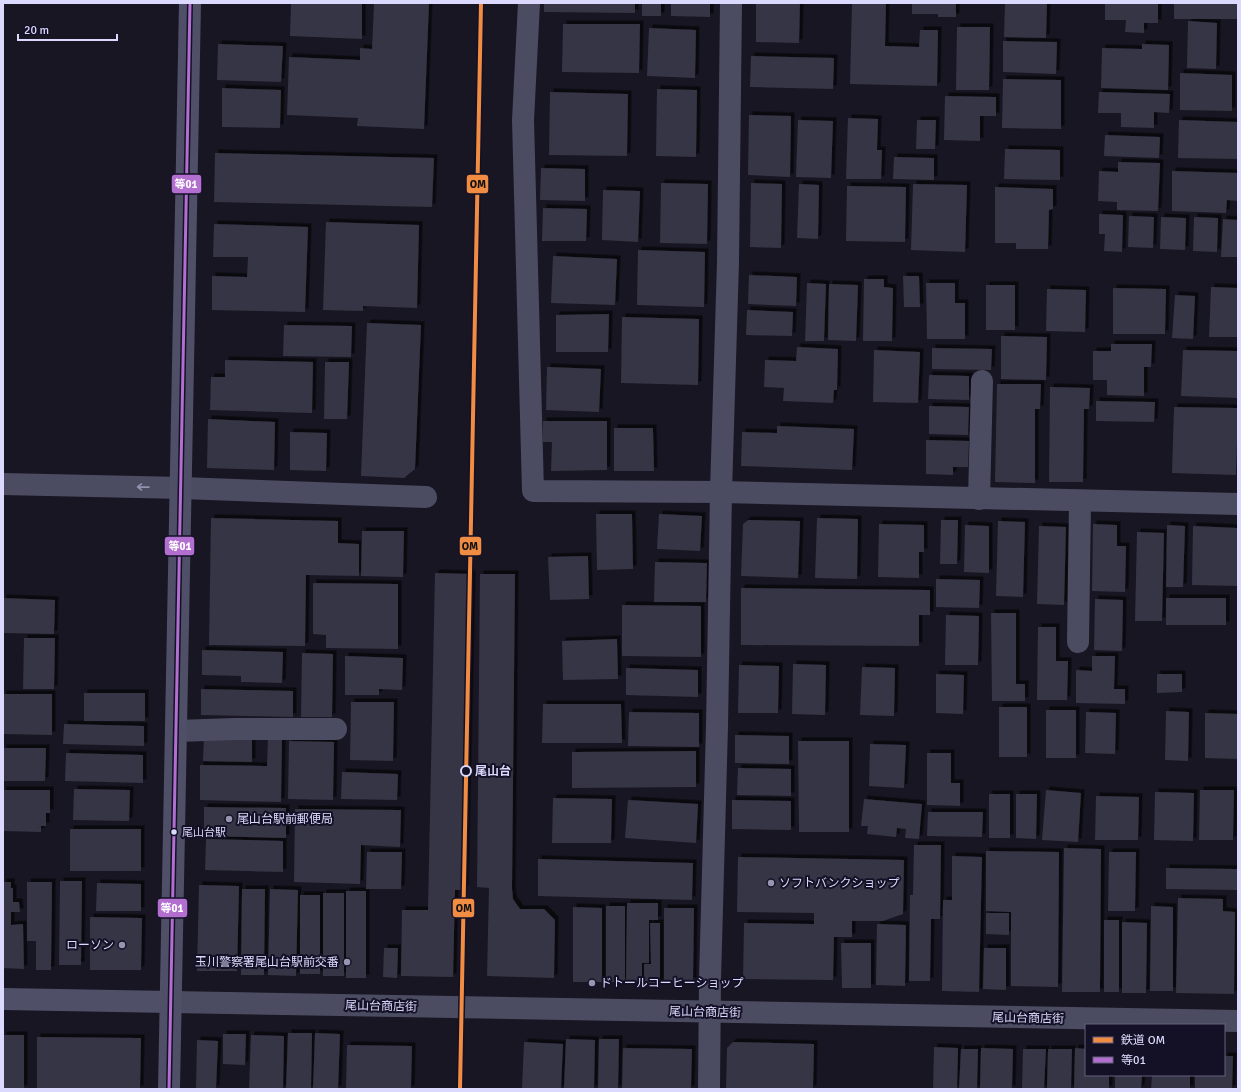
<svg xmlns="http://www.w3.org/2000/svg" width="1241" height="1092" font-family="Signika,'Noto Sans JP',sans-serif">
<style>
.building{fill:#363444;filter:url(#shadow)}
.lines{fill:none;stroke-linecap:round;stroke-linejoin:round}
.street{stroke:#4b4c62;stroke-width:22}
.secondary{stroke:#4f4f68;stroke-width:22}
.bus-1-casing{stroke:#141127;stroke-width:6}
.bus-1{stroke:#b36fd0;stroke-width:3}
.rail-1-casing{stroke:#141127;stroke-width:7}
.rail-1{stroke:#f18c43;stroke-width:4}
.oneway{stroke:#9392b0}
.stop-dot{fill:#141127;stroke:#dbd9fd;stroke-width:2}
.poi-dot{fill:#9795b0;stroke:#141127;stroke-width:1.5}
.bus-dot{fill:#dbd9fd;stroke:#141127;stroke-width:1.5}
.labels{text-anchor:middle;stroke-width:4;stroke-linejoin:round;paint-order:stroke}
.bus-label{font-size:11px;fill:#dbd9fd;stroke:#141127;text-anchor:start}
.stop-label{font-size:12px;font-weight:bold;fill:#dbd9fd;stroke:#141127;text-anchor:start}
.poi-label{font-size:12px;fill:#dbd9fd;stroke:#141127;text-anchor:start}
.street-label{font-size:12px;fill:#dbd9fd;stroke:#141127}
.line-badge{stroke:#141127;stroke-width:1.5}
.badge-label{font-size:11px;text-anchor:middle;font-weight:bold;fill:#fff}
.pale-badge-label{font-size:11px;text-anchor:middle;font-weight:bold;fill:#111}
</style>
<defs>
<filter id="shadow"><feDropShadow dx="3.5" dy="-3.5" stdDeviation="0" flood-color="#0009"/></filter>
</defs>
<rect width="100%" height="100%" fill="#181622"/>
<!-- building -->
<g class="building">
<path d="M291,3H362V39L290,36Z"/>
<path d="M374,3H429L424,129L357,126L358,118L287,115L289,57L360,60V48L372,49Z"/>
<path d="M544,3H635V13L544,12Z"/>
<rect x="642" y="3" width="19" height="13"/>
<path d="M671,3H710V17L671,16Z"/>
<path d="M756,3H800L799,43L756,42Z"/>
<path d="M852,3H886L885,46L919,47L920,30H938L937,86L850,84Z"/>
<path d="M912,3H956V17H938V14H912Z"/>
<path d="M1005,3H1047L1046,38L1004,37Z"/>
<path d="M1105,3H1158V23H1144V33L1125,32L1126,20H1105Z"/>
<rect x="1174" y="3" width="64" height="16"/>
<path d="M1188,21L1217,23L1216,69L1187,68Z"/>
<path d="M563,24H640L639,73L562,72Z"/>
<path d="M957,27H990L989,90H956Z"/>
<path d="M649,28L696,30L695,78L647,76Z"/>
<path d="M1003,41L1057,42L1056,74L1003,72Z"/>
<path d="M218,44L283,46L281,82L217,80Z"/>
<path d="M1142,44L1169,45L1168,90L1101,88L1102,48L1142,49Z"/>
<path d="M751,56L834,58L833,89L750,87Z"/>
<path d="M1180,73L1232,75V111L1180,110Z"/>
<path d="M1003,79L1061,80V129L1002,128Z"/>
<path d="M222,88L281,90L280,128L222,127Z"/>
<path d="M657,89L697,90L696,157L656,156Z"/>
<path d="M550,92L628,94L627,156L549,155Z"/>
<path d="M1099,92L1170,94L1169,113L1154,112V128L1121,127V113H1098Z"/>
<path d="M945,96L996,97V116H980V141L944,140Z"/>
<path d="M749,115L791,116L790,177L748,175Z"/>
<path d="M848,118L878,119L877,150H882L881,179H846Z"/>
<path d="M798,120L833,121L831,178L796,177Z"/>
<path d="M917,120H936L935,149H916Z"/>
<path d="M1179,120L1238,122V159L1178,158Z"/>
<path d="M1105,135L1160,137L1159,158L1104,156Z"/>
<path d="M1005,149L1060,150V180L1004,179Z"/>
<path d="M215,153L434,158L432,207L214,202Z"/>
<path d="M894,157L934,158V180L893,179Z"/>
<path d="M1118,162L1160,163L1158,211L1117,210V202L1098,201L1099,171L1118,172Z"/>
<path d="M541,168L585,169V201L540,200Z"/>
<path d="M1172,171L1238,173V201L1227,200L1226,213L1172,211Z"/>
<path d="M661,183L708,184L707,244L660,243Z"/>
<path d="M751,183L782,184L781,248L750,247Z"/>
<path d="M799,184L819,185L818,239L797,238Z"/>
<path d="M913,184L967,185L965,252L911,250Z"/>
<path d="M847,186L906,187L905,242L846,241Z"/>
<path d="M995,187L1053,189V209L1049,210L1048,249H1016V243H995Z"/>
<path d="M603,190L640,191L638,242L602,240Z"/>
<path d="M543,208L587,209L586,241H542Z"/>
<path d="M1099,214L1123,215L1122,252L1104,251L1105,234H1099Z"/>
<path d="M1129,216L1154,217L1153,248L1128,247Z"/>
<path d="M1161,217L1186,218L1185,250L1160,249Z"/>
<path d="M1194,217L1218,218L1217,252L1193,251Z"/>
<path d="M1223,219L1238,220V257H1221Z"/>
<path d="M326,222L419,225L417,308L363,306V311L323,310Z"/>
<path d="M214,224L308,227L305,312L212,310V276L247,277L248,257H213Z"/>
<path d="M638,250L705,252L704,307L637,305Z"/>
<path d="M553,256L617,259L615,305L551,303Z"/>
<path d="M749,275L797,277L796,306L748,304Z"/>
<path d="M903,276H919L920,307H904Z"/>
<path d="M864,279H884V287L893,288L892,341H863Z"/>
<path d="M807,283L826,284L824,341H805Z"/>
<path d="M926,283H955V303H965V339H927Z"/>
<path d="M829,284L858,285L856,341L828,340Z"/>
<rect x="986" y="285" width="29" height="45"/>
<path d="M1211,287L1238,288V337H1209Z"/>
<path d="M1113,288L1166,289L1165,334H1113Z"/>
<path d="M1047,289L1086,290L1085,332L1046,331Z"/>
<path d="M1175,295L1195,296L1193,339L1172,338Z"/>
<path d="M747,310L793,312L792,336L746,335Z"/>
<path d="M609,314L608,352H556V315Z"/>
<path d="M622,317L699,319L698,385L621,383Z"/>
<path d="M367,323L421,325L415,469L404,478L361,476Z"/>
<path d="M284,325L352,326L351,357L283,356Z"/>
<path d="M1001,336L1047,337L1046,380L1001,379Z"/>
<path d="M1111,344H1152L1151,367H1144V396L1107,395V380H1093V351H1111Z"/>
<path d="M797,347L838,349L837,390H834L833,403L783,401L784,388L764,387L765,360L796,361Z"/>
<path d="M932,348L992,349L991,370L932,369Z"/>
<path d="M874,350L920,352L918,403L873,402Z"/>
<path d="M1183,350L1238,351V398L1181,396Z"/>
<path d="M225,360L313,362L312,413L210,410L211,377H225Z"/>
<path d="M325,362H349L347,419H324Z"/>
<path d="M547,367L601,369L599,412L546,410Z"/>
<path d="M929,375L969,376V400L928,399Z"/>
<path d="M997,384H1041L1040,409H1035V483L995,482Z"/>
<path d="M1050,387L1090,388L1089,409H1084L1083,482H1049Z"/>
<path d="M1096,401L1155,402L1154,422L1096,421Z"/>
<path d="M929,406L969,407L968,435L929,434Z"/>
<path d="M1174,407L1238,408L1236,475L1172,473Z"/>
<path d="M208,419L275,422L274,470L207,468Z"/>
<path d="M543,421H607V470L551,471L552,442H543Z"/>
<path d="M777,426L854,429L852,470L741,466L742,432L777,433Z"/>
<path d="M614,428H653L654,471H614Z"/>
<path d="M290,432L327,433L326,471L290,470Z"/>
<path d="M926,440L969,441L968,467H953V475L926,474Z"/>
<path d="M596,514H632L633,569L597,570Z"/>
<path d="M659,514L702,516L700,551L657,549Z"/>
<path d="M211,518L338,521V543L359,544V576L306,575L305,646L209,645Z"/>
<path d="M817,518L858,519L857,579L815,578Z"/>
<path d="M748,520L800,521L798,578L741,576L743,524Z"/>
<path d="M941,520H958L957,564H940Z"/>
<path d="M998,521L1025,522L1023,597L996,596Z"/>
<path d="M879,524L924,525V552H919V578L878,577Z"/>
<path d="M1093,524L1117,525V546H1126L1125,592L1092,591Z"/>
<path d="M965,525L989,526V573L964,572Z"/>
<path d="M1167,525L1185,526L1183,587H1166Z"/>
<path d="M1039,526L1066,527L1064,605L1037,604Z"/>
<path d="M1193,526L1238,528V586L1192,585Z"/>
<path d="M362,531H404L403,577L361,576Z"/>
<path d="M1137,532L1164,533L1162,621H1135Z"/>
<path d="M588,556L589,599L550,600L548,557Z"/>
<path d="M655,562L707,563L706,602H654Z"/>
<path d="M435,573L472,574L465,890H455L453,977L401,976L402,910H428Z"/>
<path d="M480,574H515L512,888L513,899L520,909H544L555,920L554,978L487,976L489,888L477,887Z"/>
<path d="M936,579L980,580L979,608L936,607Z"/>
<path d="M313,583L398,584V649L326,648V635L313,634Z"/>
<path d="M741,588L930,590V615H919V646L741,645Z"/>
<path d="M3,598L55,600L54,634L3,633Z"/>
<rect x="1166" y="598" width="60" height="27"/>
<path d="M1095,599L1123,600L1122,651L1094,650Z"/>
<path d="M622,605L701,606V657L622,656Z"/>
<path d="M991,613H1016V684H1025V701H992Z"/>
<path d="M946,615L979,616L978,665H945Z"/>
<path d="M1038,627H1056V661H1068L1067,700H1037Z"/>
<path d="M24,638H55L54,689H23Z"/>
<path d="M617,639L618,679L563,680L562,641Z"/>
<path d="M202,650L283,652L282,683L241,682V676L202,675Z"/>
<path d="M302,653L333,654L332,717H301Z"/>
<path d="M345,656L403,658L402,690L379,689V695H345Z"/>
<path d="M1092,656H1115L1114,689H1125V704L1076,703V670L1092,671Z"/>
<path d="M793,664L826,665L825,715L792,714Z"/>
<path d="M739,665L779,666L778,713H738Z"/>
<path d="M862,667L895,668L894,716L860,715Z"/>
<path d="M626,668L698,670V697L626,695Z"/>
<path d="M936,674L964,675L963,714L936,713Z"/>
<path d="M1157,674H1182V692L1157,693Z"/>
<path d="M201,689L293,691V717L201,715Z"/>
<rect x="84" y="693" width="61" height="28"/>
<path d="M3,694H52V735L3,734Z"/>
<path d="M351,702H394L393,761L350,760Z"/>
<path d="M543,704H621L622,743H542Z"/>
<rect x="999" y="707" width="28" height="50"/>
<rect x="1046" y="710" width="30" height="48"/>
<path d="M1166,711L1189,712L1188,761L1165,760Z"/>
<path d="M629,712L699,713V747L628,746Z"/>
<path d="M1086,712L1116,713L1115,754L1085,753Z"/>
<path d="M1205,713L1238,714V759L1205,758Z"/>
<path d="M64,724L144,726V746L63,744Z"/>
<path d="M735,735L789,736V764L735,763Z"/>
<path d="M204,737L252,738V762L203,761Z"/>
<path d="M268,738H282L281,802L200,800V765L267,766Z"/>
<path d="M289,741L334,742L333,800L288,799Z"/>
<path d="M798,741H849V832H799Z"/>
<path d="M870,744L906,745L904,788L869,786Z"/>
<path d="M3,748H46L45,781H3Z"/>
<path d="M696,751V787L572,788V752Z"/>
<path d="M66,753L143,755V783L65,781Z"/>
<path d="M927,753H951V783H960V806L927,805Z"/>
<path d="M738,768L791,769V796L737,795Z"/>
<path d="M342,772L398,774L397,800L341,799Z"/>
<path d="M74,789L130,790L129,821L73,820Z"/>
<path d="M3,790H50V813H46V826H41V832L3,831Z"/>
<path d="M1046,790L1081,793L1078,842L1042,840Z"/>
<path d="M1200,790H1234L1233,840H1199Z"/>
<path d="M1155,792L1194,793L1193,841L1154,840Z"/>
<rect x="989" y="794" width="21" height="44"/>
<path d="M1016,794H1037L1036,839L1016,838Z"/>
<path d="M1096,796L1139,797L1138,840H1095Z"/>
<path d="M553,798L612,799L611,843H552Z"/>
<path d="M864,799L922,804L919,839L905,838L906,829L897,828L896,837L867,834L868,826H861Z"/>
<path d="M628,800L698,804L696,843L625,838Z"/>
<path d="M732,800L791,801V830L732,829Z"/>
<path d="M204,807L286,808V838L204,836Z"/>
<path d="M295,809L401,810L400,847L361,845L360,884L294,882Z"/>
<path d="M928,812H983L982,837L927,836Z"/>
<rect x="70" y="829" width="71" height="42"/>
<path d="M206,839L283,841V872L205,870Z"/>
<path d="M914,845H941L940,919H931L930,981H909L910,895H913Z"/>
<path d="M1064,848L1101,849L1100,992H1062Z"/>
<path d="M986,851L1059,852L1058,987L1011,986V912L986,911Z"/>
<path d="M367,852H402L401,889H366Z"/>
<path d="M1109,852H1136L1135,911H1108Z"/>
<path d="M952,856L982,857L979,992L942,991L943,900H952Z"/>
<path d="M738,857L904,860L903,914L883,921H852V937H834L833,980L743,979L744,923L814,924V913L737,912Z"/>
<path d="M538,859L693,863L692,900L538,896Z"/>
<path d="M1166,868L1237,869V890L1166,889Z"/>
<path d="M60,881H82L81,965H59Z"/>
<path d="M3,882H11V888H13V902H19L20,912H11V925L23,924L24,969L3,968Z"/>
<path d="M27,882H52L51,970H36V941H27Z"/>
<path d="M97,883L141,884V911H96Z"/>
<path d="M199,885L239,886L237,971H197Z"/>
<path d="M242,889H265L264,975H241Z"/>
<path d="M270,889L298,890L296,976L268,975Z"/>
<rect x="346" y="891" width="20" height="87"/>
<rect x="323" y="893" width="21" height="83"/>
<rect x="300" y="895" width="20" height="79"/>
<path d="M1178,898L1223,899V911L1235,912L1234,994L1176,993Z"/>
<path d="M627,903H658V920H649V963H642V982H626Z"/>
<rect x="606" y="906" width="19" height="76"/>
<path d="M1151,906L1173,907V991H1150Z"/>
<path d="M573,907L602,908V982H573Z"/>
<path d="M664,908H694L693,981H664Z"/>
<path d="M986,913H1009V935L986,934Z"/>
<path d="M90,917L142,918L141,970H90Z"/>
<rect x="1104" y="920" width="15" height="72"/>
<path d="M1122,922L1147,923L1146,993H1122Z"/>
<path d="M650,923H660V983H644V964H651Z"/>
<path d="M877,924L906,925L905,986L876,985Z"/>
<path d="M841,943H871V988H842Z"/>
<path d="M384,948H398L397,978L383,977Z"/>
<path d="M984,948H1006V990L983,989Z"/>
<path d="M288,1033H312L311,1089H286Z"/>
<path d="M315,1033L340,1034L338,1089H313Z"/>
<path d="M223,1034H246L245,1065L223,1064Z"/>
<rect x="3" y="1035" width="21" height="54"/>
<path d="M251,1035L284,1036L283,1089H249Z"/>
<path d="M37,1037L141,1038L140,1089H37Z"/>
<path d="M566,1039L595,1040L594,1089H564Z"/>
<path d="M599,1039H619L618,1089H598Z"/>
<path d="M197,1040L218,1041L216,1089H196Z"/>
<path d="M524,1042L563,1044L561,1089H522Z"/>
<path d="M733,1042L814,1044L813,1089H726L727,1048Z"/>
<path d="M347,1045L412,1046L411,1089H346Z"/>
<path d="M934,1047L958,1048L957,1089H933Z"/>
<path d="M623,1048L692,1049L691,1089H622Z"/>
<path d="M981,1048L1013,1049L1012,1089H980Z"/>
<path d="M1075,1048L1086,1049V1075H1109V1089H1074Z"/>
<path d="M961,1049H978L977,1089H959Z"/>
<path d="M1023,1049H1046L1044,1089H1022Z"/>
<path d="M1048,1049H1072L1071,1089H1047Z"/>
<path d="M1224,1056H1233L1232,1089H1195V1075H1224Z"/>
<path d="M1115,1075H1142L1141,1089H1115Z"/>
<path d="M1152,1075H1190V1089H1151Z"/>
</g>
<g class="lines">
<!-- street -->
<g class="street">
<path d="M529,3L523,120L533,491L721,492L1238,504"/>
<path d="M3,484L182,488L426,497"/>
<path d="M979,499L982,381"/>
<path d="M1078,642L1080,501"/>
<path d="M177,731L234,729H336"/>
<path d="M171,1002L1238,1021"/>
<path d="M709,1089L710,980L717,726L721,492L728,262L731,3"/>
</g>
<!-- secondary -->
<g class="secondary">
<path d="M3,999L171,1002"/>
<path d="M169,1089L190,3"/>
</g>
<!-- bus-1 casing -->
<g class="bus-1-casing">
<path id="bus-1" d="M169,1089L190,3"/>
</g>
<!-- bus-1 -->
<use href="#bus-1" class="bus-1"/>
<!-- rail-1 casing -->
<g class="rail-1-casing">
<path id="rail-1" d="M460,1089L481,3"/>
</g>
<!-- rail-1 -->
<use href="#rail-1" class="rail-1"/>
</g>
<!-- one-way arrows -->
<defs><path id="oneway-shaft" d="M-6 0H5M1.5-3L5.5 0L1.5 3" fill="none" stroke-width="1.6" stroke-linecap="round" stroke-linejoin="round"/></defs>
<use class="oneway" href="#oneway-shaft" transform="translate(143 487) rotate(-179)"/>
<!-- markers -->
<circle class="stop-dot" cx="466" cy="771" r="5"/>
<g class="poi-dot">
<circle cx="229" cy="819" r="4"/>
<circle cx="771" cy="883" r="4"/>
<circle cx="122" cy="945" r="4"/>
<circle cx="347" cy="962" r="4"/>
<circle cx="592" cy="983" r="4"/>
</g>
<circle class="bus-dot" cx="174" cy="832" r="3.5"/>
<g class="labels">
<!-- bus labels -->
<g class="bus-label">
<text x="182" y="836">尾山台駅</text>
</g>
<!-- stop labels -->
<g class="stop-label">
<text x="475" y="775">尾山台</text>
</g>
<!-- poi labels -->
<g class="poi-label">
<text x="237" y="823">尾山台駅前郵便局</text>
<text x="779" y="887">ソフトバンクショップ</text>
<text x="114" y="949" text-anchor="end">ローソン</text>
<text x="339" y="966" text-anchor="end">玉川警察署尾山台駅前交番</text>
<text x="600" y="987">ドトールコーヒーショップ</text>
</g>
<!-- street labels -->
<g class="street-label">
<text transform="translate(381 1006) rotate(1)" y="4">尾山台商店街</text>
<text transform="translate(705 1012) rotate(1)" y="4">尾山台商店街</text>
<text transform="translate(1028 1018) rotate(1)" y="4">尾山台商店街</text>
</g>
</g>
<g class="line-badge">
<rect x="171" y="174" width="31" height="20" rx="4" fill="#b36fd0"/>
<rect x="466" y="174" width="23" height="20" rx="4" fill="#f18c43"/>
<rect x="164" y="536" width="31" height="20" rx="4" fill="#b36fd0"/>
<rect x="459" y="536" width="23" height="20" rx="4" fill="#f18c43"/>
<rect x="157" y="898" width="31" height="20" rx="4" fill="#b36fd0"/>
<rect x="452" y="898" width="23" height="20" rx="4" fill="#f18c43"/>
</g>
<g class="badge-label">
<text x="186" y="188">等01</text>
<text x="180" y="550">等01</text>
<text x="172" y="912">等01</text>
</g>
<g class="pale-badge-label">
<text x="478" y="188">OM</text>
<text x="470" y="550">OM</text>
<text x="464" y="912">OM</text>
</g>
<!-- border -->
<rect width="1241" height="1092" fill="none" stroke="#dbd9fd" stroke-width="8"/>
<!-- legend -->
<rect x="1085" y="1024" width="140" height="52" fill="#141127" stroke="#64617d"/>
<rect x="1093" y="1037" width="20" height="6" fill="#f18c43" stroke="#64617d"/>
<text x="1121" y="1044" font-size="12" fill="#dbd9fd">鉄道 OM</text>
<rect x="1093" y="1057" width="20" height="6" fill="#b36fd0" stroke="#64617d"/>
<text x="1121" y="1064" font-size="12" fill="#dbd9fd">等01</text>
<!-- scale -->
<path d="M18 34v6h99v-6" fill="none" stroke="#dbd9fd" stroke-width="2"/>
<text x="24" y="34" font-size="12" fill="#dbd9fd" stroke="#141127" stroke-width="3" paint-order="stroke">20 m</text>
</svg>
